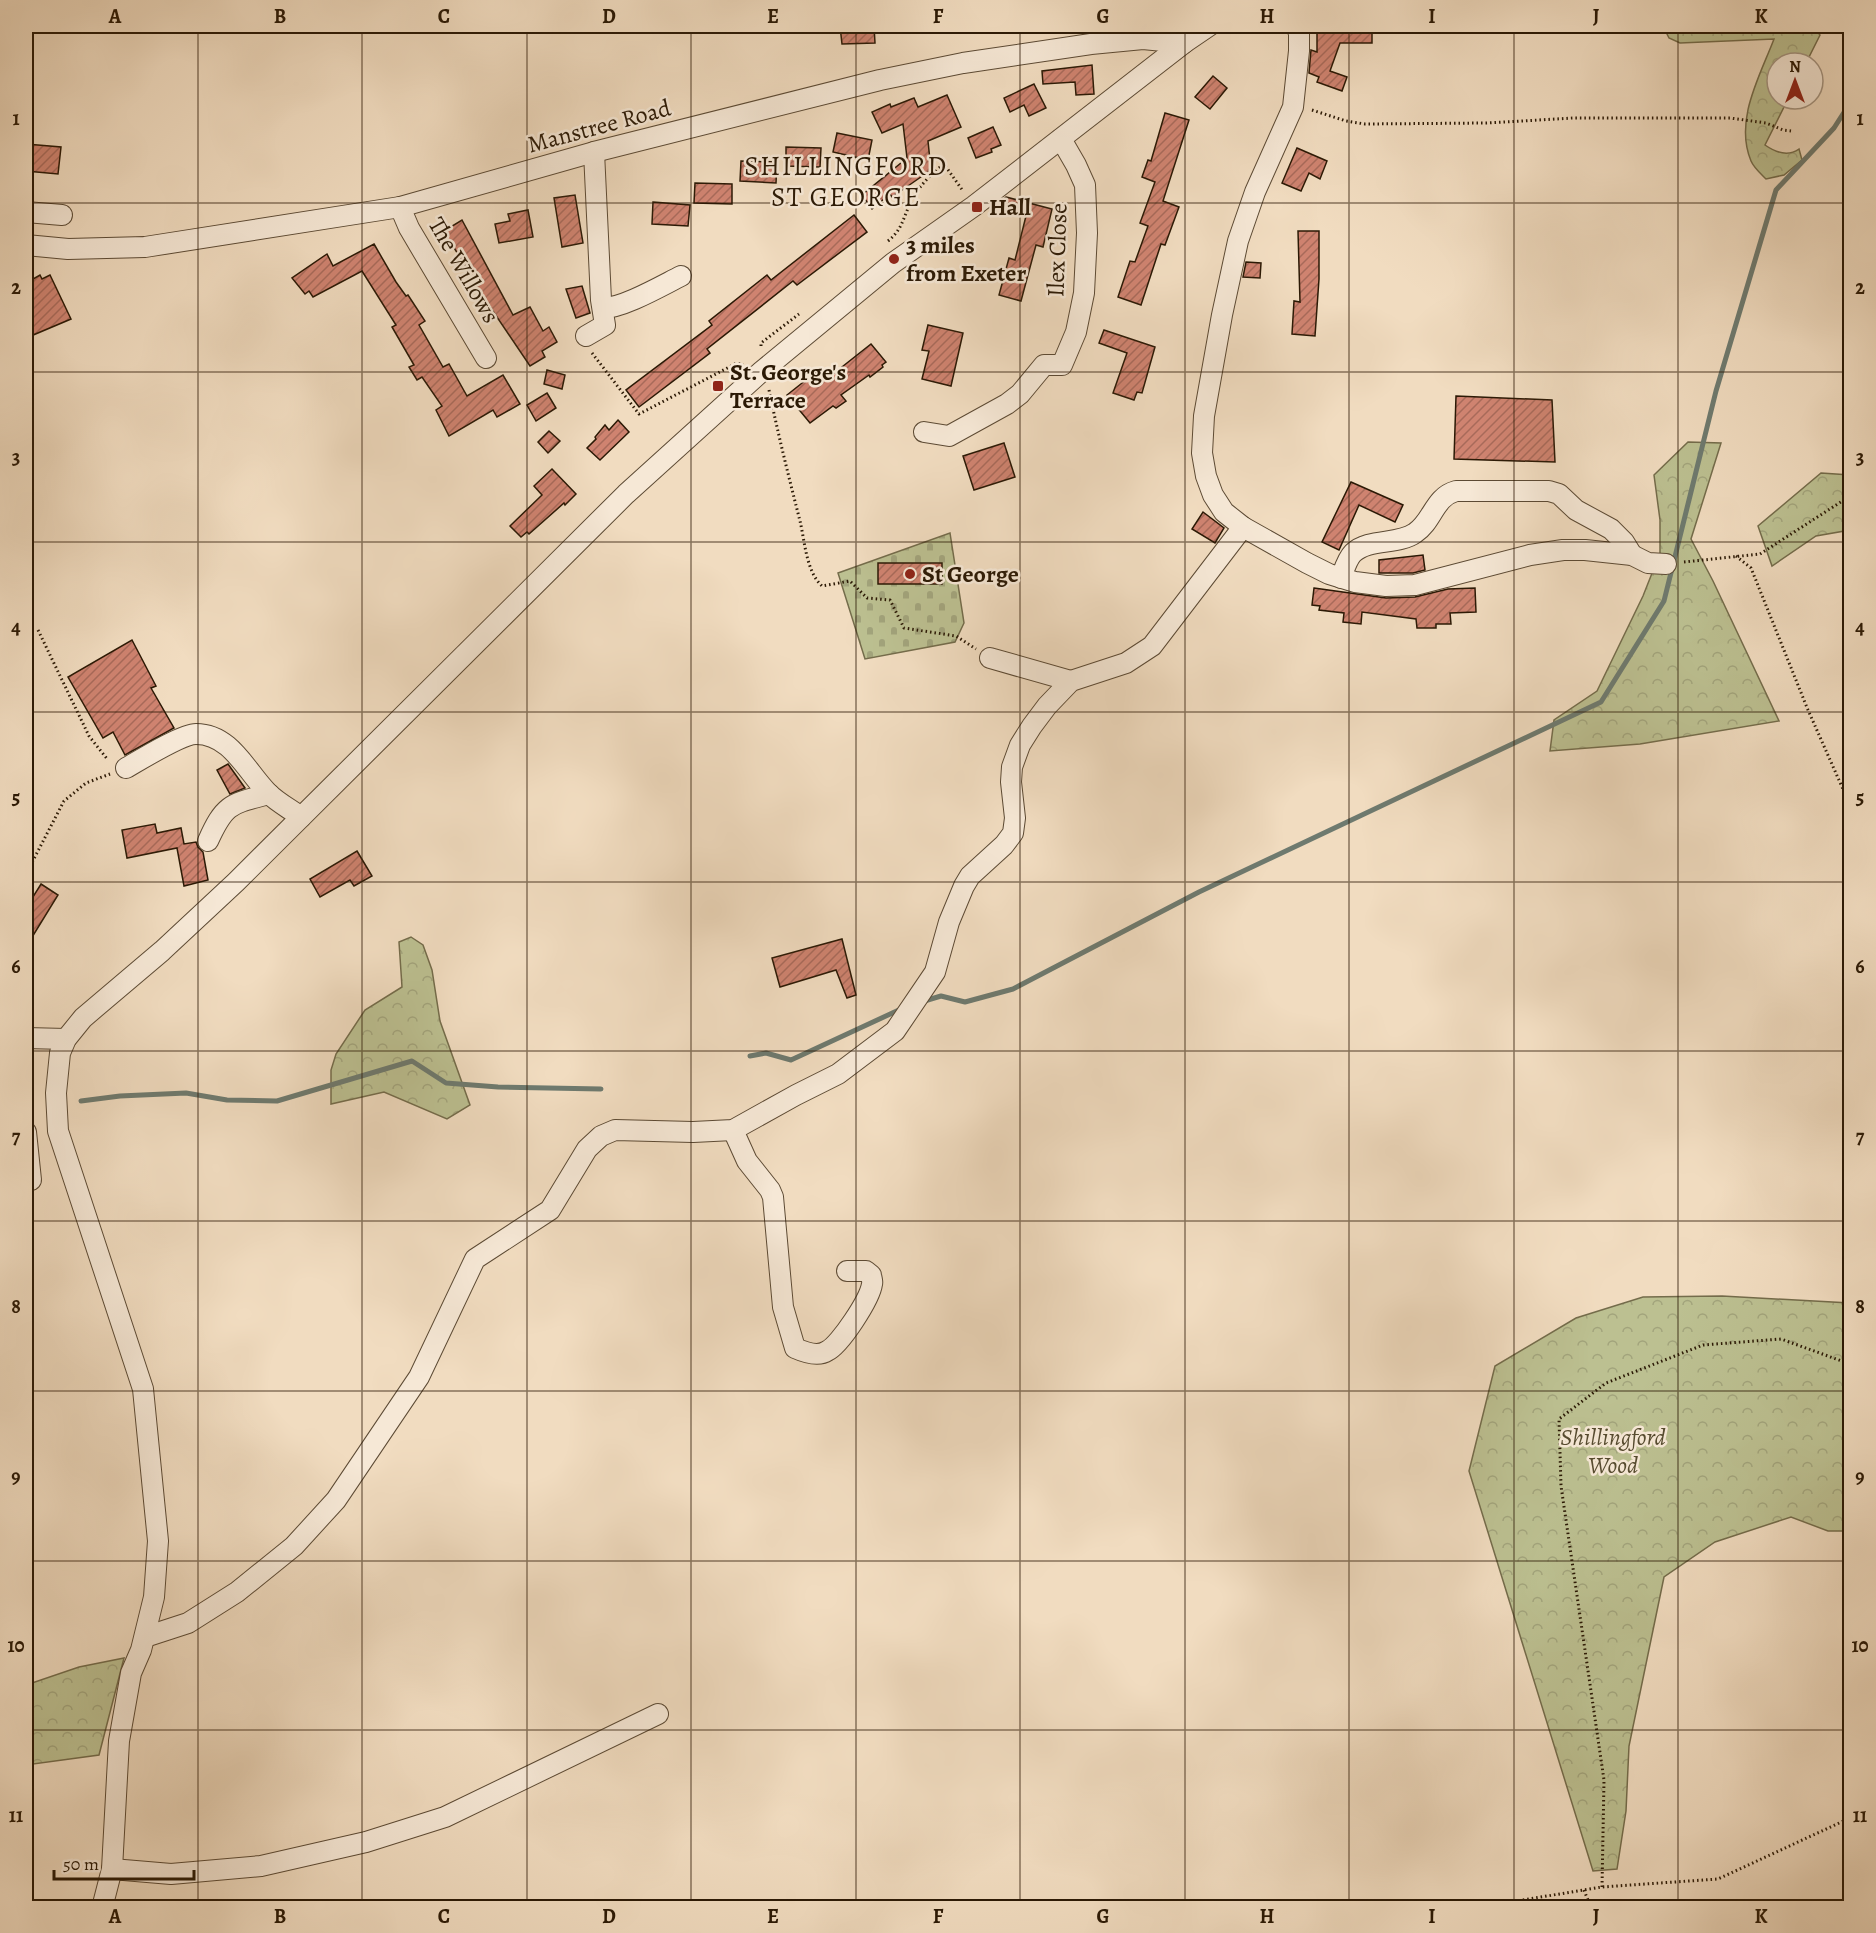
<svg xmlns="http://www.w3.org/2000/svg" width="1876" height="1933" font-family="Alegreya,serif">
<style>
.forest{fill:url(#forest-crowns);stroke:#746c4b;stroke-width:1.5}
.cemetery{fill:url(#cemetery-stones);stroke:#746c4b;stroke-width:1.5}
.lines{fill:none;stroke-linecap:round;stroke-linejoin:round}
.stream{stroke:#6e7a6f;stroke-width:5}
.building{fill:url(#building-hatch);stroke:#2b1905;stroke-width:1.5}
.minor-casing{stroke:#5c4a34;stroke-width:22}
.path{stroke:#2b1905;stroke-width:3;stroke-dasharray:1.5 3;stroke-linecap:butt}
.minor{stroke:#f6e8d6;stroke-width:20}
.grid{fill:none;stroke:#2b1905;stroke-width:1.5;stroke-opacity:0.55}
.poi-dot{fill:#8f2418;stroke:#f6e8d6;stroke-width:2}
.labels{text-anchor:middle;stroke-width:5;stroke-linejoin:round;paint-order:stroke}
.street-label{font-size:24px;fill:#2b1905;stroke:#f6e8d6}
.poi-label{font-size:24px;font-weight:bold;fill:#2b1905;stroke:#f6e8d6;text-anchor:start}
.park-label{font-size:24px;font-style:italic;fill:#564b2f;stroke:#f6e8d6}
.quarter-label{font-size:27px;letter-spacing:1.5px;fill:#2b1905;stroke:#f6e8d6}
.neatline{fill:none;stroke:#2b1905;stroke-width:2}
.grid-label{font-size:20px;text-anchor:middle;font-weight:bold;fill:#2b1905}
</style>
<defs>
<pattern id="forest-crowns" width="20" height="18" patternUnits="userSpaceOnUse" patternTransform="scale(1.5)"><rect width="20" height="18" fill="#bcc091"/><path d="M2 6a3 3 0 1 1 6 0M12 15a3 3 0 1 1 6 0" fill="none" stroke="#a2a47c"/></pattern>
<pattern id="cemetery-stones" width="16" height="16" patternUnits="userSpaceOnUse" patternTransform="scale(1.5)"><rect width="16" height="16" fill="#bcc091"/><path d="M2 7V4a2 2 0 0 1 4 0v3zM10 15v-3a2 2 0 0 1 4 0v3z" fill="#a2a47c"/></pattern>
<pattern id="building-hatch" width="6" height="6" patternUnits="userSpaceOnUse" patternTransform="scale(1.5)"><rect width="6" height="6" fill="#cf8370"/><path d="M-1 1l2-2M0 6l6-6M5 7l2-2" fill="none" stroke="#a86a5a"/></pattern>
</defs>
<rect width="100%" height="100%" fill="#f1dcc0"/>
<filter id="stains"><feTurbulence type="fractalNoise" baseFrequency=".00333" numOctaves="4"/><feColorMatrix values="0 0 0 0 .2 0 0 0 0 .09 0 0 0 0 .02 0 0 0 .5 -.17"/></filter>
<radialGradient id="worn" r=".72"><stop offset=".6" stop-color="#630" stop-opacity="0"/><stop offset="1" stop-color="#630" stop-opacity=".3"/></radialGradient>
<!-- forest -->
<g class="forest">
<path d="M1663,26H1813L1820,35L1806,63H1777V99H1788L1765,145C1775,152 1788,157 1799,149L1802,160L1784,175L1766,179C1761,174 1754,168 1751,161C1734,120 1760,76 1774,39L1680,43L1669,38Z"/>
<path d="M1688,442L1721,443L1691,539L1713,581L1779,721L1640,744L1550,751L1554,720L1597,691L1643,596L1660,553V520L1654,475Z"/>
<path d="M1821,473L1850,475V530L1816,536L1772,566L1758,526Z"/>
<path d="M411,937L423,945L432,970L440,1021L470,1105L447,1119L384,1092L331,1104V1070L336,1054L365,1010L402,987L399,942Z"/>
<path d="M1722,1296L1850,1303V1531H1828L1791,1517L1715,1542L1664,1577L1629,1746L1626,1811L1617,1869L1593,1871L1469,1471L1495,1366L1576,1318L1643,1297Z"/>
<path d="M124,1658L99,1755L26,1765V1685L79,1667Z"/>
</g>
<!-- cemetery -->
<path class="cemetery" d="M950,533L964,623L955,642L865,659L838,573Z"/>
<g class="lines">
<!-- stream -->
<g class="stream">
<path d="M921,1002L941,996L965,1002L1013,989L1199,892L1601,702L1664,601L1716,391L1776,190L1834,128L1850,103"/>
<path d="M750,1056L766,1053L791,1060L901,1009"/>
<path d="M81,1101L120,1096L186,1093L227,1100L277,1101L412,1061L446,1083L498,1087L601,1089"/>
</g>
</g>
<!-- building -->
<g class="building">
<path d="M840,26H874L875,43L842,44Z"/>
<path d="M1317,26H1372V43H1340L1330,71L1347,77L1342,91L1317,82L1319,77L1309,73L1311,50L1317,52Z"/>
<path d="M1092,65L1094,94L1076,95L1075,82L1043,84L1042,71Z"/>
<path d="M1213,76L1227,88L1210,109L1195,97Z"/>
<path d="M1034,84L1046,108L1029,116L1024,105L1010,112L1004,98Z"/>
<path d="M947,95L961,127L928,141L931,170L892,197L890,194L872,209L862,195L907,158L903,124L882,133L872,112L890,104L891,107L914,98L918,107Z"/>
<path d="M1165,113L1189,120L1163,201L1179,207L1165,245L1161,244L1141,305L1118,297L1130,261L1135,262L1148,226L1140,223L1155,182L1142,177L1148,160L1151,161Z"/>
<path d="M993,127L1001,145L991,149L992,152L976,158L968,138Z"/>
<path d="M837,133L872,140L868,160L833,152Z"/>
<path d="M26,144L61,147L58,174L26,171Z"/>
<path d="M786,147L821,148L820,167L786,166Z"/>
<path d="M1297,148L1327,161L1320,179L1309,173L1301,191L1282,183Z"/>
<path d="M741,161L777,162L776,183L740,181Z"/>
<path d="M695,183L732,184V204L694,203Z"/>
<path d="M575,195L583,243L562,247L554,198Z"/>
<path d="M1006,197L1052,209L1043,247L1036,245L1021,301L999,295L1009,258L1015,260L1026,216L995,206Z"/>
<path d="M653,202L690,205L688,226L652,224Z"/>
<path d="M528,210L533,237L499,243L495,224L510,221L508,214Z"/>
<path d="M854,215L867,232L797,285L793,281L707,349L710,353L639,407L626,390L712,325L709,321L767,275L771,280Z"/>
<path d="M462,220L513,315L530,307L543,331L549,327L557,342L542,351L545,357L530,366L474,283L475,282L453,246L447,250L439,234Z"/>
<path d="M1298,231H1319V279L1315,336L1292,334L1294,301L1300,302Z"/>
<path d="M374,244L396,282L406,296L408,295L425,321L419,325L443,367L449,364L467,396L503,375L520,404L497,417L493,410L449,436L436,410L442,406L422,377L417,380L409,367L414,365L392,327L396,325L362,271L313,297L309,291L305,294L292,278L327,254L333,266Z"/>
<path d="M1246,262L1261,263L1260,278L1243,277Z"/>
<path d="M40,275L42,279L50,275L71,319L26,338V283Z"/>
<path d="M582,286L590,313L576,318L566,289Z"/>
<path d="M928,325L963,333L951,386L922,379L929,351L922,350Z"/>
<path d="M1104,330L1155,347L1142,393L1137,392L1134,400L1113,393L1127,353L1099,343Z"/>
<path d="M871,344L886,362L882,365L883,367L870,377L869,375L841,395L846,401L836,408L833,406L810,423L787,395L821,368L828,378Z"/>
<path d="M547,370L565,375L562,389L544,384Z"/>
<path d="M547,393L556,408L536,421L527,405Z"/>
<path d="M1456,396L1552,400L1555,462L1454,459Z"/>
<path d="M618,420L629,432L600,460L587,448L596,439L595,437L605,425L609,430Z"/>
<path d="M549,431L560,441L548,453L538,442Z"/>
<path d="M1004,443L1015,477L974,490L963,456Z"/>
<path d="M552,469L576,494L565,505L564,503L529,534L527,532L521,537L510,526L542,495L534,486Z"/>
<path d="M1351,482L1403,505L1395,522L1359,505L1339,550L1322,542Z"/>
<path d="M1203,512L1224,528L1215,543L1192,529Z"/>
<path d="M1423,555L1425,570L1413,573H1379V560Z"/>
<rect x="878" y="563" width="64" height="21"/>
<path d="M1314,588L1386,598L1415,597L1448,589L1475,588L1476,612L1450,613L1451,624H1436V628H1417L1416,619L1362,612L1361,624L1343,622L1344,613L1319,610L1320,606L1312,605Z"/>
<path d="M132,640L156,686L151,688L174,728L125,755L113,732L103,738L68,677Z"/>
<path d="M228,764L245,788L230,794L217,770Z"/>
<path d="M155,824L157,833L181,828L184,844L196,842L198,847L203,852L208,880L184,886L177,848L127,858L122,830Z"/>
<path d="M357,851L372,876L354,886L350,880L320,897L310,879Z"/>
<path d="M41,884L58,895L26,947V908Z"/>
<path d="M842,939L856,995L847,998L836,970L780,987L772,958Z"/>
</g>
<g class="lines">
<!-- minor casing -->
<g class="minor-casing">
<g id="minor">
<path d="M1296,26L1299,33V51L1293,107L1255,192L1238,241L1222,315L1204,416L1202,453L1206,476L1213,495L1224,512L1243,527L1307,563L1329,574L1355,582L1386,586L1415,585L1530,555L1563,550H1585L1632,555L1648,563L1666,564"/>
<path d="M400,207L409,228L486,358"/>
<path d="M26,212L62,215"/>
<path d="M26,245L68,249L145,247L400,207L594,152L880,80L963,63L1091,44L1143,39L1184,43"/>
<path d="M603,308C623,308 661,286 681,276"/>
<path d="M586,336L605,325L601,300L594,152"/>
<path d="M924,432L949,436L1007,404L1020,394L1044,365H1062L1076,332L1084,293L1087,233L1085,185L1076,165L1061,139"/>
<path d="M1341,578C1344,570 1347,559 1353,553C1369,538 1398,545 1415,533C1433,521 1434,497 1456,491H1549L1559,494L1576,510L1611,529L1624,542L1632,555"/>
<path d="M990,658L1071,681"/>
<path d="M126,768C140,760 182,734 196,734C231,734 246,771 268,793C277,802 290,809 301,817"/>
<path d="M208,841C225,803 231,804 269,794"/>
<path d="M26,1038L66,1039"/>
<path d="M733,1130L747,1161L770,1190L773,1197L783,1307L795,1348C804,1352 818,1357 827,1351C840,1345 870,1299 872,1284C873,1283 871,1276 871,1275L866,1271H847"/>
<path d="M26,1132L31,1180"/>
<path d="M145,1637L188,1623L237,1592L294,1546L336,1500L419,1377L475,1259L550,1210L587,1149L601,1136L615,1130L693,1132L733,1130L796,1095L838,1074L895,1031L935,972L949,922L964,886L970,876L1004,845L1013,833L1015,818L1011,782L1012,767L1020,745L1032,726L1047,706L1071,681L1126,663L1152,646L1243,527"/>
<path d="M112,1869L171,1874L261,1866L366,1842L445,1817L658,1714"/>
<path d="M102,1908L112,1869L119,1741L131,1673L141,1650L154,1597L158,1541L143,1389L58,1131L56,1093L60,1053L66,1039L83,1018L162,951L236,882L626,494L762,371L893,263L974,206L1184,43L1209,26"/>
</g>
</g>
<!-- path -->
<g class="path">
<path d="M1312,110L1346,121L1365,124L1487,123L1573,118H1730L1766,123L1783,130L1791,131"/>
<path d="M888,241C903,229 903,217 912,200C919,186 932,173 944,164L963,191"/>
<path d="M761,346V343L799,314"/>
<path d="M592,353L639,414L737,363L743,365"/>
<path d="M769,390C778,434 789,478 800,521C805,542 806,571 822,586L850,581L867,598L890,600L904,628L956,636L976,649"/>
<path d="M1736,556L1751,568L1808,710L1850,805"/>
<path d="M1684,562L1760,554L1850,496"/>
<path d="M38,630L89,736L108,760"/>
<path d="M26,874L64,801L86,783L110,774"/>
<path d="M1602,1887L1604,1780L1561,1486L1559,1419L1606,1383L1703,1345L1781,1339L1850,1364"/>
<path d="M1584,1890L1591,1908"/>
<path d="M1474,1908L1602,1887L1718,1879L1850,1818"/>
</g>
<!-- minor -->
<use href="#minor" class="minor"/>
</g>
<!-- grid -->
<path class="grid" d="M198,26V1908M362,26V1908M527,26V1908M691,26V1908M856,26V1908M1020,26V1908M1185,26V1908M1349,26V1908M1514,26V1908M1678,26V1908M26,203H1850M26,372H1850M26,542H1850M26,712H1850M26,882H1850M26,1051H1850M26,1221H1850M26,1391H1850M26,1561H1850M26,1730H1850"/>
<!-- markers -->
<g class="poi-dot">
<rect x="971" y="201" width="12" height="12" rx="3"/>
<circle cx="894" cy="259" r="6"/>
<rect x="712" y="380" width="12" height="12" rx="3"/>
<circle cx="910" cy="574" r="6"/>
</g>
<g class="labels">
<!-- street labels -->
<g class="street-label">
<text transform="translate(599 126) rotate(-15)" y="8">Manstree Road</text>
<text transform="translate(1057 250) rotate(-88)" y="8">Ilex Close</text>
<text transform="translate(464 270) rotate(60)" y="8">The Willows</text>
</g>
<!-- poi labels -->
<g class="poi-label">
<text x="989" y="215">Hall</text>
<text x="906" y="253">3 miles<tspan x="906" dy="28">from Exeter</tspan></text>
<text x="730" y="380">St. George's<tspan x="730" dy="28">Terrace</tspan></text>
<text x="922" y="582">St George</text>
</g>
<!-- park labels -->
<g class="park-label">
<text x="1613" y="1445">Shillingford<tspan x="1613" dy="28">Wood</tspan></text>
</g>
<!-- quarter labels -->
<g class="quarter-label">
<text x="846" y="175">SHILLINGFORD<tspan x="846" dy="31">ST GEORGE</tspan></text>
</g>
</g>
<!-- margin -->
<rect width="1876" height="1933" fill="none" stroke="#f1dcc0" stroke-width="66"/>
<!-- north arrow -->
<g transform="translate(1795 81)"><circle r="28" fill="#f6e8d6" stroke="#a59582" stroke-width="1.5"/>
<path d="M0-4.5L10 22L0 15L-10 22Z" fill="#8f2418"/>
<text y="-9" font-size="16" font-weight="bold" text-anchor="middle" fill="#2b1905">N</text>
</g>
<!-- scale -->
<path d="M54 1870v9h140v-9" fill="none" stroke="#2b1905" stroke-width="3"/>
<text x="63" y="1870" font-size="18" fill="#2b1905" stroke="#f6e8d6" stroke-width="4.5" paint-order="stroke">50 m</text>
<rect x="33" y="33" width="1810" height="1867" class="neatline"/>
<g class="grid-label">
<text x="115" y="23">A</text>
<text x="280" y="23">B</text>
<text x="444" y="23">C</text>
<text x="609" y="23">D</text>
<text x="773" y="23">E</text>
<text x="938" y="23">F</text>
<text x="1103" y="23">G</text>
<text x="1267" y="23">H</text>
<text x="1432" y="23">I</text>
<text x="1596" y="23">J</text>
<text x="1761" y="23">K</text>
<text x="16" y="125">1</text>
<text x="1860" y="125">1</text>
<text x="16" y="294">2</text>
<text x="1860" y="294">2</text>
<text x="16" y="464">3</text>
<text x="1860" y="464">3</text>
<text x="16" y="634">4</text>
<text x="1860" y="634">4</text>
<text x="16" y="804">5</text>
<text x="1860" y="804">5</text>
<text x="16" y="973">6</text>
<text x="1860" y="973">6</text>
<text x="16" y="1143">7</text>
<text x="1860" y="1143">7</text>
<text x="16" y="1313">8</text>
<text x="1860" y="1313">8</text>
<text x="16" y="1483">9</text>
<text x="1860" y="1483">9</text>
<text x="16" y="1652">10</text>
<text x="1860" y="1652">10</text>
<text x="16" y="1822">11</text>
<text x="1860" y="1822">11</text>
<text x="115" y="1923">A</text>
<text x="280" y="1923">B</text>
<text x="444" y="1923">C</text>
<text x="609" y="1923">D</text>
<text x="773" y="1923">E</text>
<text x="938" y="1923">F</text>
<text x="1103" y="1923">G</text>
<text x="1267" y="1923">H</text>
<text x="1432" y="1923">I</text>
<text x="1596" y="1923">J</text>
<text x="1761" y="1923">K</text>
</g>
<rect width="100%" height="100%" filter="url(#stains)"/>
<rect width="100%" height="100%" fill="url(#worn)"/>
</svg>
